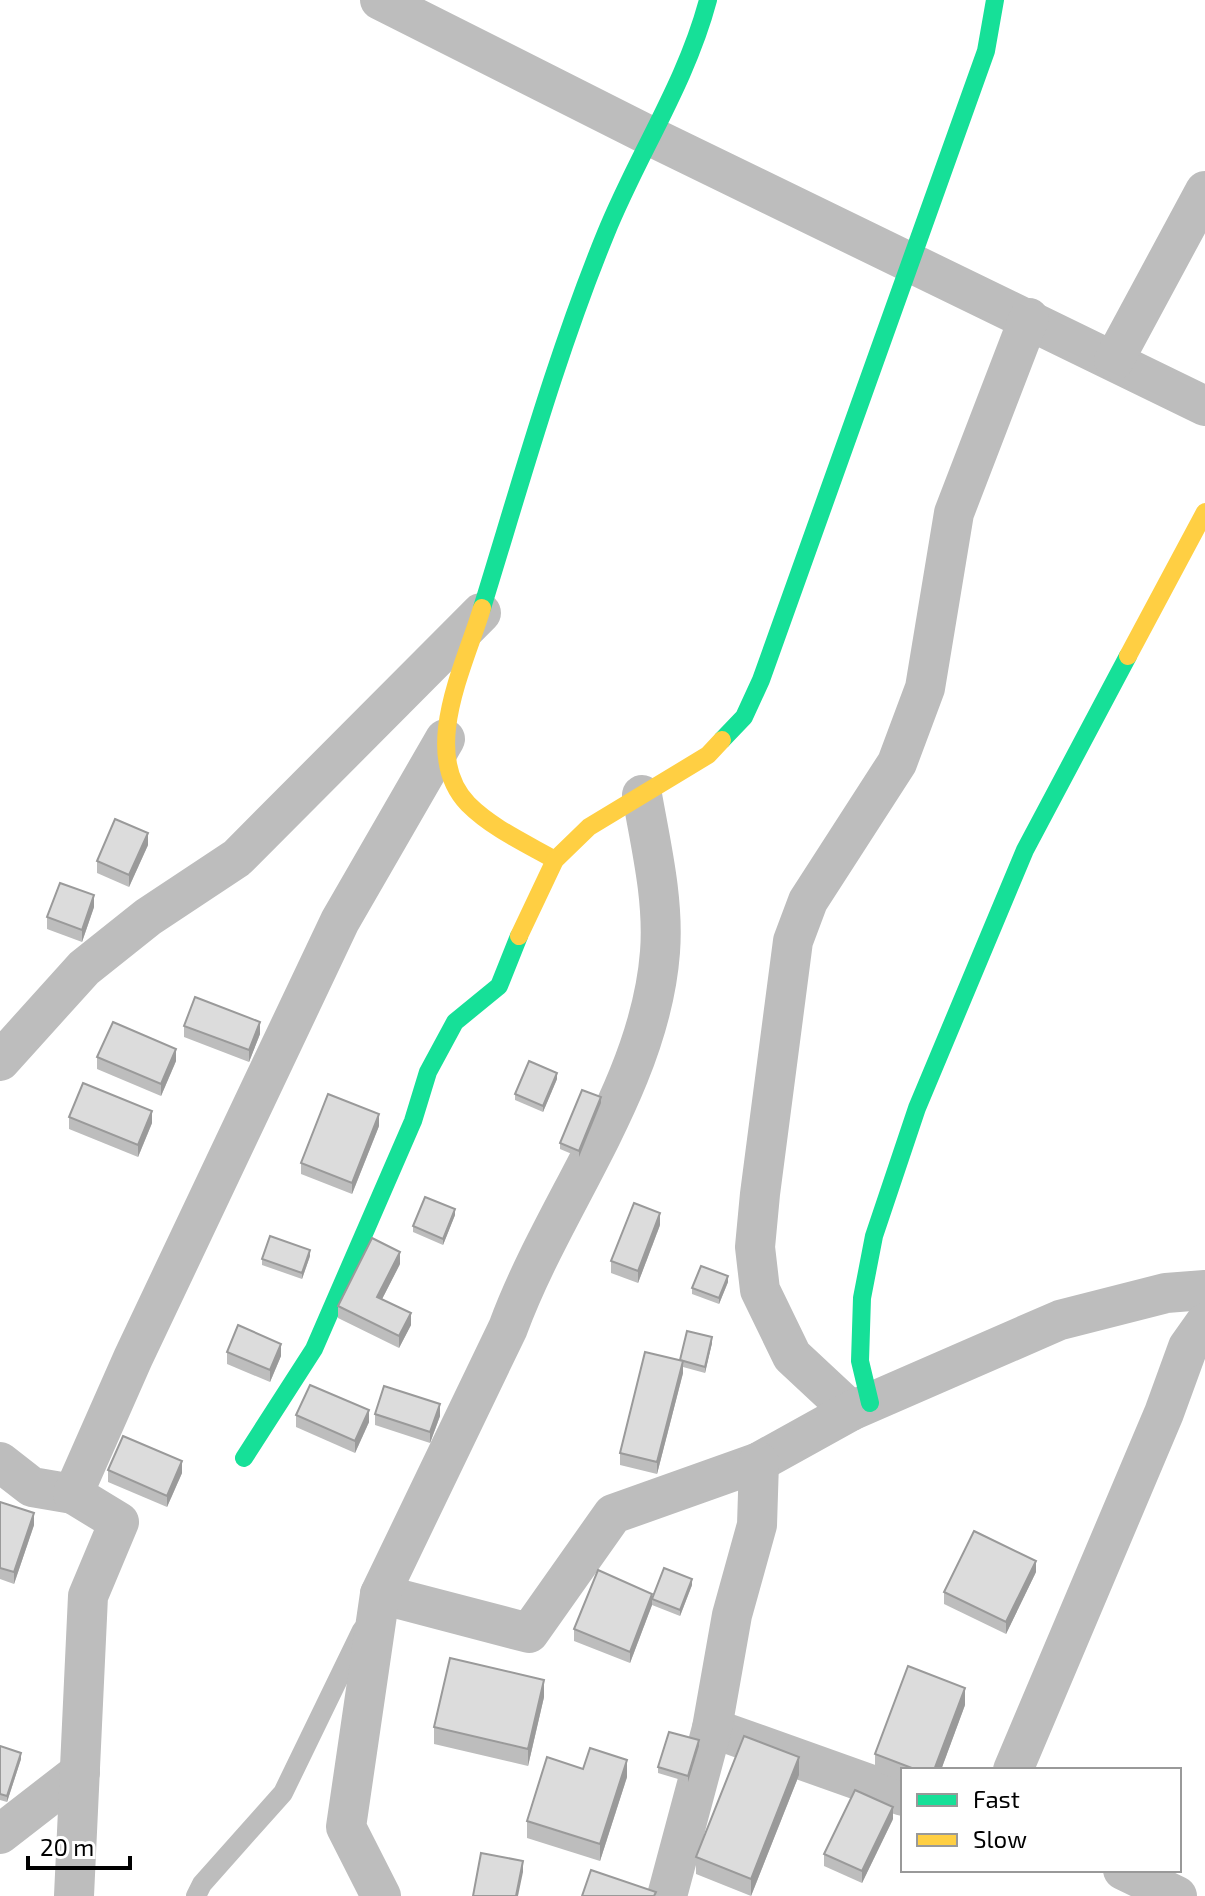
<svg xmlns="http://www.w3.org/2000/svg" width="1205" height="1896" font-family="'Exo 2',sans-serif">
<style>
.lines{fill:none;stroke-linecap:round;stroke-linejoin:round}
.lane{stroke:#bdbdbd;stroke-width:20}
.street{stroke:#bdbdbd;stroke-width:40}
.fast{stroke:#16e098;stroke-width:18}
.slow{stroke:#ffcf43;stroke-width:18}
.wall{fill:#bdbdbd}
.shaded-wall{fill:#9a9a9a}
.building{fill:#dcdcdc;stroke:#9a9a9a;stroke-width:2}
</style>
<rect width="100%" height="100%" fill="#fff"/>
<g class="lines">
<!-- lane -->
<path class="lane" d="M196,1896L202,1884L283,1793L362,1630"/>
<!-- street -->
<g class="street">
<path d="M380,0L652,137L1205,406"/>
<path d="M1114,360L1205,191"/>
<path d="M0,1061L84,968L148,917L237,858L481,613"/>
<path d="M851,1411L792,1356L760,1290L755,1247L760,1194L793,941L808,901L897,763L925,688L954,513L1029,318"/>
<path d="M0,1462L32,1487L73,1494"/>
<path d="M380,1594L529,1633L613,1514L759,1462L851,1411L1060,1320L1166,1293L1205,1290"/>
<path d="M712,1728L903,1796"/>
<path d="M1013,1770L1164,1413L1188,1347L1205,1323"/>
<path d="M0,1834L80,1772"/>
<path d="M1123,1870L1177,1896"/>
<path d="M74,1896L88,1596L119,1522L73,1494L133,1358L340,921L445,739"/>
<path d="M381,1896L346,1827L380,1594L508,1328C553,1205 650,1086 660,952C664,900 651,846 642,795"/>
<path d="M667,1896L712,1728L732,1615L757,1525L759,1462"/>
</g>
<!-- fast -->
<g class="fast">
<path d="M482,608C521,482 556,355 606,233C638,154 686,83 708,0"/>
<path d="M722,740L744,717L761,680L986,51L995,0"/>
<path d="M870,1403L860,1361L862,1298L874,1236L917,1108L1025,850L1128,656"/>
<path d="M244,1458L314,1349L413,1121L428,1072L455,1022L499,986L519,936"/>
</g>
<!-- slow -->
<g class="slow">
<path d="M482,608C465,665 419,753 468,804C492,828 525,843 555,860"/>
<path d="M1128,656L1205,512"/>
<path d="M519,936L555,860L589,827L708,755L722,740"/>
</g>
</g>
<!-- wall -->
<g class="wall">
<path d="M148,845L129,887L97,873V861Z"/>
<path d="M94,907L82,942L47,929V917Z"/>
<path d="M184,1026L260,1034L249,1062L184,1037Z"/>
<path d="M97,1057L176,1061L161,1096L97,1069Z"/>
<path d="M557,1079L543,1112L515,1100V1094Z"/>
<path d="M601,1103L579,1157L560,1149V1143Z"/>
<path d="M69,1117L152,1123L138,1157L69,1129Z"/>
<path d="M379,1126L352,1194L301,1174V1163Z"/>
<path d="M455,1215L443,1245L413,1232V1226Z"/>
<path d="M660,1225L638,1283L611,1273V1261Z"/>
<path d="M310,1256L302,1279L262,1265V1259Z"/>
<path d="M400,1264L382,1299L411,1325L399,1348L338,1318V1306Z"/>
<path d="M728,1282L719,1304L692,1294V1288Z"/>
<path d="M712,1343L705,1373L683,1367V1373L657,1474L620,1465V1453L680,1360Z"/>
<path d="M227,1352L281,1356L270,1382L227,1364Z"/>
<path d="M375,1414L440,1416L430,1443L375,1425Z"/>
<path d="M296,1415L369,1422L355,1453L296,1427Z"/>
<path d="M108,1470L182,1473L167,1507L108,1482Z"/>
<path d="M0,1502L34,1525L14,1584L0,1579Z"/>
<path d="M1036,1572L1006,1634L944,1604V1592Z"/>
<path d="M692,1585L680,1616L652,1605L630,1663L574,1641V1629Z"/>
<path d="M544,1697L528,1766L434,1744V1727Z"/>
<path d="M965,1705L941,1770H903V1782L875,1771V1754Z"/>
<path d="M0,1746L21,1759L7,1802L0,1800Z"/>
<path d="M699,1746L688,1782L658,1773V1767Z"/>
<path d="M583,1769L627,1777L600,1861L527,1838V1821Z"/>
<path d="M799,1775L751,1896L696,1874V1857Z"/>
<path d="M893,1819L862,1883L824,1866V1854Z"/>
</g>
<!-- shaded-wall -->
<g class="shaded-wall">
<path d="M148,833V845L129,887V875Z"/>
<path d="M94,895V907L82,942V930Z"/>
<path d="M260,1022V1034L249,1062V1050Z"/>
<path d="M176,1049V1061L161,1096V1084Z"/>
<path d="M557,1073V1079L543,1112V1106Z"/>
<path d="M601,1097V1103L579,1157V1151Z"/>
<path d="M152,1111V1123L138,1157V1145Z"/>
<path d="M379,1114V1126L352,1194V1183Z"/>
<path d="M455,1209V1215L443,1245V1239Z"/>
<path d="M660,1213V1225L638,1283V1271Z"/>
<path d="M310,1250V1256L302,1279V1273Z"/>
<path d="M400,1252V1264L377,1309V1297Z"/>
<path d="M728,1276V1282L719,1304V1298Z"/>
<path d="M411,1313V1325L399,1348V1336Z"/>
<path d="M712,1337V1343L705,1373V1367Z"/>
<path d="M281,1344V1356L270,1382V1370Z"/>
<path d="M683,1361V1373L657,1474V1462Z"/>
<path d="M440,1404V1416L430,1443V1432Z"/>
<path d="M369,1410V1422L355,1453V1441Z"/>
<path d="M182,1461V1473L167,1507V1496Z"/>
<path d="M34,1513V1525L14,1584V1572Z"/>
<path d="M1036,1561V1572L1006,1634V1622Z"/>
<path d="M692,1579V1585L680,1616V1610Z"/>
<path d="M652,1594V1605L630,1663V1652Z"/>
<path d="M544,1680V1697L528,1766V1749Z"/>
<path d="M965,1688V1705L941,1770H934Z"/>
<path d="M699,1740V1746L688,1782V1776Z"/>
<path d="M21,1753V1759L7,1802V1796Z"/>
<path d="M799,1757V1775L751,1896V1879Z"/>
<path d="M627,1760V1777L600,1861V1844Z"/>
<path d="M893,1807V1819L862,1883V1871Z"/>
<path d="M523,1861V1872L518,1896H516Z"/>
</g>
<!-- building -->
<g class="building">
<path d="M115,819L148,833L129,875L97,861Z"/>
<path d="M60,883L94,895L82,930L47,917Z"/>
<path d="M195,997L260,1022L249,1050L184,1026Z"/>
<path d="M113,1022L176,1049L161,1084L97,1057Z"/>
<path d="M529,1061L557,1073L543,1106L515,1094Z"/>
<path d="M83,1083L152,1111L138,1145L69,1117Z"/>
<path d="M582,1090L601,1097L579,1151L560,1143Z"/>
<path d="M328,1094L379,1114L352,1183L301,1163Z"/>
<path d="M425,1197L455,1209L443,1239L413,1226Z"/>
<path d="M634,1203L660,1213L638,1271L611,1261Z"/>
<path d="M270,1236L310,1250L302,1273L262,1259Z"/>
<path d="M372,1238L400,1252L377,1297L411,1313L399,1336L338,1306Z"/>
<path d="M701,1266L728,1276L719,1298L692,1288Z"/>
<path d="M238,1325L281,1344L270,1370L227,1352Z"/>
<path d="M687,1331L712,1337L705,1367L680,1360Z"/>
<path d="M645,1352L683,1361L657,1462L620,1453Z"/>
<path d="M310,1385L369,1410L355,1441L296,1415Z"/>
<path d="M384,1386L440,1404L430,1432L375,1414Z"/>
<path d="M123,1436L182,1461L167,1496L108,1470Z"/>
<path d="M0,1502L34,1513L14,1572L0,1568Z"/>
<path d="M974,1531L1036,1561L1006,1622L944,1592Z"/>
<path d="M664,1568L692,1579L680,1610L652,1599Z"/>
<path d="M598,1570L652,1594L630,1652L574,1629Z"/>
<path d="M450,1658L544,1680L528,1749L434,1727Z"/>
<path d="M908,1666L965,1688L934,1770H917L875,1754Z"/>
<path d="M669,1732L699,1740L688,1776L658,1767Z"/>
<path d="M744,1736L799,1757L751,1879L696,1857Z"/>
<path d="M0,1746L21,1753L7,1796L0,1794Z"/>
<path d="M590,1748L627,1760L600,1844L527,1821L547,1757L583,1769Z"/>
<path d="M855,1790L893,1807L862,1871L824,1854Z"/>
<path d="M481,1853L523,1861L516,1896H473Z"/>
<path d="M591,1870L656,1892L654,1896H582Z"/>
</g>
<!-- legend -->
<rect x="901" y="1768" width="280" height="104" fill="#ffffff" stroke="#999999" stroke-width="2"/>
<rect x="917" y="1794" width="40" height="12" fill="#16e098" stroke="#999999" stroke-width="2"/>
<text x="973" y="1808" font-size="24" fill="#000000">Fast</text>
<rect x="917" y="1834" width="40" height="12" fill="#ffcf43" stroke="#999999" stroke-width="2"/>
<text x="973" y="1848" font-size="24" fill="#000000">Slow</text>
<!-- scale -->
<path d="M28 1856v12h102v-12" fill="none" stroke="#000000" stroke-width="4"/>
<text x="40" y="1856" font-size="24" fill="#000000" stroke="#ffffff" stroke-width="6" paint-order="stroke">20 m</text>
</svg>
